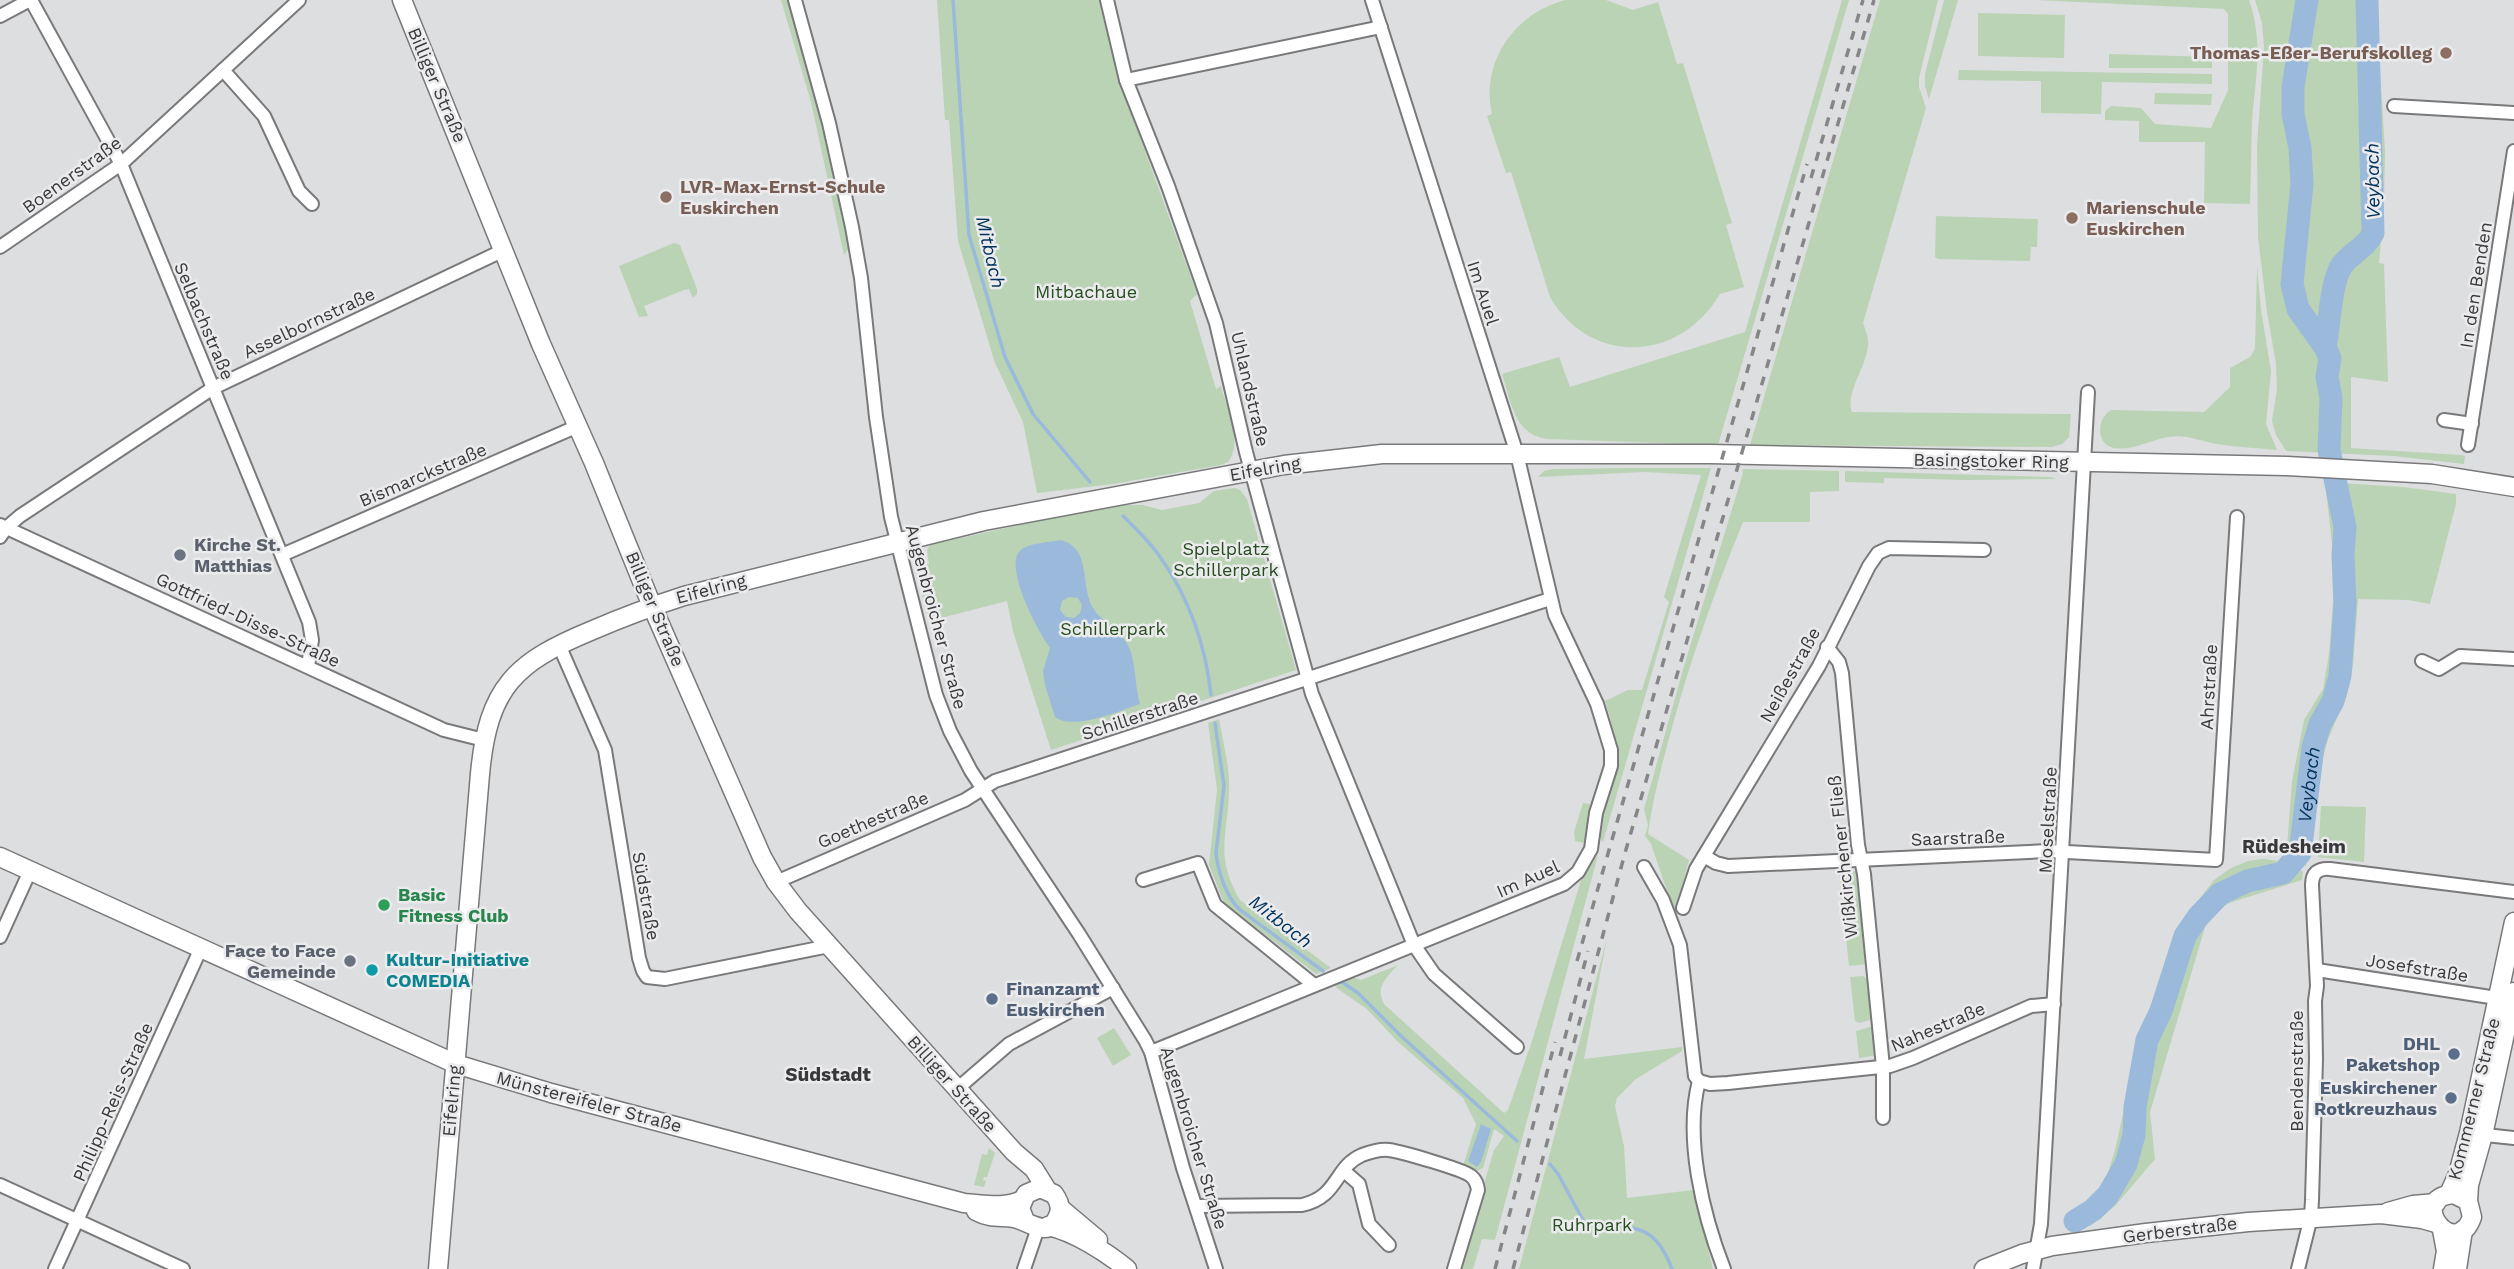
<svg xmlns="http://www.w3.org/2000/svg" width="2514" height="1269" font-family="'Work Sans',sans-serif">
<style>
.green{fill:#bad3b5}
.water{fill:#9bbadb;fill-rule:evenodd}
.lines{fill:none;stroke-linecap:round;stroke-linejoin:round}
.stream{stroke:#9bbadb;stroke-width:3.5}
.river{stroke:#9bbadb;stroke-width:23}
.street-casing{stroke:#79797b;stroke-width:16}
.secondary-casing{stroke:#79797b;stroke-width:21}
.street{stroke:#fff;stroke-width:12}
.secondary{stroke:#fff;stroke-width:18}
.rail{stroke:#868688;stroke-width:3.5;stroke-dasharray:9 9;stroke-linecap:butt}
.education-dot{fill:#8d6e63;stroke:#ebebed;stroke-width:2.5}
.worship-dot{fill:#6b7280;stroke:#ebebed;stroke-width:2.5}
.leisure-dot{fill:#2e9e5b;stroke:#ebebed;stroke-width:2.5}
.culture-dot{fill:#0f9aa8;stroke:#ebebed;stroke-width:2.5}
.service-dot{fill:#5c6f8a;stroke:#ebebed;stroke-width:2.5}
.labels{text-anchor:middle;stroke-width:5;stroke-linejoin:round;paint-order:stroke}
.education-label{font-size:18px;font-weight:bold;fill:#785e54;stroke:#ebebed;text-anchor:start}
.street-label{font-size:18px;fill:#3a3a3b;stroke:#ebebed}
.park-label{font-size:18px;fill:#254d1e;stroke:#ebebed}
.worship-label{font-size:18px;font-weight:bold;fill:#5b616d;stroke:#ebebed;text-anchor:start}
.leisure-label{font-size:18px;font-weight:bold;fill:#27864d;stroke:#ebebed;text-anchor:start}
.culture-label{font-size:18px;font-weight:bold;fill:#0d838f;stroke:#ebebed;text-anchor:start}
.service-label{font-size:18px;font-weight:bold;fill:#4e5e75;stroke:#ebebed;text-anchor:end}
.water-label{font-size:19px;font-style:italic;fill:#00325b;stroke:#ebebed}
.neighbourhood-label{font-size:19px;font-weight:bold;fill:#38383a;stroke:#ebebed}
</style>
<rect width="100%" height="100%" fill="#dddee0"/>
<!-- green -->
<g class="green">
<path d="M781,0H788L822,125L849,248L844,255L811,102Z"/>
<path d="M937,0H1101L1120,82L1197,294L1190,301L1216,389L1221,386C1226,409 1244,440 1228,462L1221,465L1113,484L1037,493L1023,422L995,363L958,241L949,120H945Z"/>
<path d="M1565,0H1606L1633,10L1658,2L1677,64L1683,63L1732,223L1726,225L1744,287L1720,294C1680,362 1591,367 1550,297L1511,172L1506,173L1487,116L1492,114C1480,62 1515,13 1565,0Z"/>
<path d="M1842,0H1849L1718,445L1547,439C1514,435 1511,401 1502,374L1559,357L1570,387L1745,332Z"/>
<path d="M1880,0H1938L1919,78V87L1926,108L1863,323C1865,329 1869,338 1868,344C1867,367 1845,392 1852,412L2071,414L2069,437L2062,444L2052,447L1750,445Z"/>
<path d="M1944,0H1958L1929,99L1925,86V74Z"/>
<path d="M2036,0H2249C2264,42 2255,80 2252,123C2251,150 2251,177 2250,204L2204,203L2205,142H2139V121L2105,120V111L2111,106L2141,108L2155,124L2211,128L2228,90V14L2224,9Z"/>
<path d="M2255,0H2376L2385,151L2384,207L2379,263L2384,264L2388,382L2351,377V448L2460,455L2465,456L2464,464L2393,456L2286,451L2276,435L2272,421L2277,389L2276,364L2267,312L2258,237L2257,146L2264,46L2262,23Z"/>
<path d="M1978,13L2065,15L2064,58L1978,56Z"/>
<path d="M2109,54L2212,57V68H2109Z"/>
<path d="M1959,70L2212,74V84L2102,82L2101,114L2041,113V81L1958,80Z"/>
<path d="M2155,93L2212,94L2211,105L2154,104Z"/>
<path d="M1936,216L2038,219L2037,247H2031L2030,261L1938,259L1935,257Z"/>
<path d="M674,243L680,245L697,289V294L693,298L689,289L684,290L644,306L648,316L639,317L619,266Z"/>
<path d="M2257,266L2261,310L2271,371L2266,424L2277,450C2257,448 2237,447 2217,444C2200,441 2185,434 2168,437C2150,440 2134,451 2114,448C2095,444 2097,418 2111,410L2204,412L2230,387V368L2250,357L2255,349Z"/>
<path d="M1626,468H1711L1603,842C1591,828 1608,797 1613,781C1621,753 1613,727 1605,701L1628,690H1642L1669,602L1664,597L1701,475L1644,472L1538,477L1544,471L1554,469Z"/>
<path d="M1742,469L1839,471V491L1810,492V522H1743C1716,588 1692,655 1673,724C1663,761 1653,796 1648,834L1689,860L1679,898L1681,911H1674L1651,844L1645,836L1648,825L1644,809L1684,666L1743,473Z"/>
<path d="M1845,471L2050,477L2056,479L1966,480L1884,478V483L1845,482Z"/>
<path d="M2325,482L2403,487L2456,494V504L2430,604L2408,600L2358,599L2353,666L2347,695L2328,739L2317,780L2314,836L2306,866L2284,858L2282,853L2287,847L2292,781L2304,720L2323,689L2329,654L2333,601L2332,544Z"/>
<path d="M1235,488L1240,490L1247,499L1296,670L1051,750L1013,631L1007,601L929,621L915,568L929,564L927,550L930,545L1108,505H1143L1162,510L1199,503L1214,491Z"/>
<path d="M1219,719C1223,742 1230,767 1229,790C1228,836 1214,856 1240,900L1331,968L1316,974L1224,903L1209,865L1217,789L1208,723Z"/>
<path d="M1583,803L1590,804L1584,843L1575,841L1574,832Z"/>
<path d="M2321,806L2366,807L2364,862L2318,857Z"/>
<path d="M1598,855L1495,1240L1482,1239L1473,1269H1459L1494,1150L1504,1136L1494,1129L1483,1168L1477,1171L1463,1166L1476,1124L1463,1098L1398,1042L1367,1009L1338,989L1333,983L1350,976L1361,980L1398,965C1386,978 1374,988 1385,1005L1504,1113L1508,1110L1532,1041L1581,880Z"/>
<path d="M2263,859C2277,860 2291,864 2303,872L2302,880L2232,902L2222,907L2206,924L2150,1112L2155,1159L2115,1206L2090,1226L2069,1220L2070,1216L2095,1198L2107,1176L2115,1150L2141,1033L2178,927L2214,880L2231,868L2248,861Z"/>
<path d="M1856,871L1859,873L1869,964L1849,966L1839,872Z"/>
<path d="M1607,938L1584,1059L1682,1047V1051L1636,1079L1617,1098L1615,1106L1624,1146L1627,1198L1693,1190L1713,1269H1519Z"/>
<path d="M1863,976L1869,980L1874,1019L1859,1023L1855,1021L1850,977Z"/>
<path d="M1870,1027L1875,1028L1878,1055L1859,1058L1856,1031Z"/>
<path d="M1114,1028L1131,1055L1113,1066L1097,1038Z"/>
<path d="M989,1148L995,1153L987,1177H984L983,1180L986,1181L984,1187L974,1185L982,1154L987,1155Z"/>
</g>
<!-- water -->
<g class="water">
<path d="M1060,540C1092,547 1080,585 1093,608C1101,622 1124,631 1131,652C1136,669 1135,687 1140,704C1120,711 1073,731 1055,717L1045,685L1043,671L1050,648C1038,632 1005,570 1019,552C1027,542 1049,543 1060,540ZM1069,597L1078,598L1082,605L1080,613L1074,618L1066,617L1060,610L1062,601Z"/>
<path d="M1481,1124L1491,1129L1481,1162L1477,1167L1468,1161Z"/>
</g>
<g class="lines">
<!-- stream -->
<g class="stream">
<path d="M953,0L969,235L1005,357L1033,414L1090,482"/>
<path d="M1123,516C1136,529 1150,542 1160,557C1189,597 1206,647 1211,695"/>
<path d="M1215,723L1224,786L1216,853C1218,872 1226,896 1239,909L1323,971"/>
<path d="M1339,980L1358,993L1401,1036L1517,1141"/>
<path d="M1550,1164L1558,1174L1584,1222C1593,1227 1601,1226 1611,1226C1645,1225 1660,1237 1672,1269"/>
</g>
<!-- river -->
<g class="river">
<path d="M2325,347C2330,325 2330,283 2342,265C2351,253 2366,248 2373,233L2367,0"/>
<path id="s1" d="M2075,1221L2093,1210L2108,1195L2126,1164L2134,1135L2135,1107L2147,1040L2161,1011L2185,936L2198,917L2220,894L2247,881L2283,873L2300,853L2313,747L2320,724L2333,701L2340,676L2345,603L2343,555L2345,527L2329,450L2331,398L2327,377L2330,358L2325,347L2298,309L2292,284L2302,184L2300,148L2293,114V87L2307,0"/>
</g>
<!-- street casing -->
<g class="street-casing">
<g id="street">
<path d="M31,0L121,164L130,186L309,622L312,640L308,666"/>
<path d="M795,0L829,123L852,227L861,278L876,417L891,517L936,695L950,731L971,771L1079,934L1145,1040L1151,1052L1183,1168L1216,1269"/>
<path d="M1107,0L1126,80L1168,186L1216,323L1246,452L1312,694L1414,945L1434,974L1517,1047"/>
<path d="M0,16L30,0"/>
<path d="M223,70L264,116L299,191L312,204"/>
<path d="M1126,80L1381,27"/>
<path d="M2394,106L2514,113"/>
<path d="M0,247L121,164L299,0"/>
<path d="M2444,420L2472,424"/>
<path d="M2468,445L2514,151"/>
<path d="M0,525L444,730L484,740"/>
<path d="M0,537L6,528L20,516L213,388L504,250"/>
<path d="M282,555L578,426"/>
<path d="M559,645L605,750L639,958L643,971L647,977L665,979L829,946"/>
<path d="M1827,647L1839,662L1842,673L1858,845L1864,874L1883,1067V1118"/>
<path d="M2422,661L2439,669L2460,656L2514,659"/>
<path d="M1704,856L1716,863L1728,866L2048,851L2216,860L2237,517"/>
<path d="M1644,867L1663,900L1680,945L1695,1076L1699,1081"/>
<path d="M1143,880L1198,863L1215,905L1314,985"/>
<path d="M776,882L965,800L995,781L1550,599"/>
<path d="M1683,908L1696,869L1819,666L1869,566L1878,553L1889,548L1984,550"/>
<path d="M0,937L30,871"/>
<path d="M2317,970L2503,999"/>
<path d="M1151,1052L1564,884L1578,872L1591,849L1596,813L1611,766V750L1597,704L1555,615L1517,454L1372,0"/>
<path d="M1699,1081L1710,1084L1728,1083L1890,1066L1913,1058L2031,1006L2054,1004"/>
<path d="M1699,1081C1684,1138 1703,1215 1724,1269"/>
<path d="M957,1089L1009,1044L1113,988"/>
<path d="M2476,1134L2514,1138"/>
<path d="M1344,1171L1359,1184L1369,1224L1389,1245"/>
<path d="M0,1185L183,1269"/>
<path d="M1196,1206L1302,1205C1339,1197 1334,1167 1362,1155C1370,1152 1380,1149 1389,1150C1402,1152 1462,1169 1471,1176C1476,1180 1477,1184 1478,1190L1454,1269"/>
<path d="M55,1269L201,948"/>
<path d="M1024,1269L1038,1228"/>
<path d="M2033,1269L2041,1224L2088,392"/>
<path d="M2298,1269L2311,1217L2312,1200L2316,1059L2315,1001L2317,986L2312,885C2312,873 2318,868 2330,869L2514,892"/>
</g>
</g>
<!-- secondary casing -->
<g class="secondary-casing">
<g id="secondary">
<path d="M402,0L541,344L594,463L652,606L762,857L776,882L798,911L1014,1152L1034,1169L1047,1190"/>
<path d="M0,857L456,1064L551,1093L964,1203C984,1204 1003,1209 1022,1200"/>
<path d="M2449,1194L2458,1174L2469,1133L2514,922"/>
<path d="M2468,1201L2454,1194C2404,1198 2456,1263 2472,1217L2468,1201L2469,1185L2483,1135L2514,992"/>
<path d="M1060,1208L1098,1240"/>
<path d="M976,1211C991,1219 999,1216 1014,1218C1029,1221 1049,1240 1058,1216C1062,1208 1059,1201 1054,1194L1040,1188L1026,1194L1020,1208L1025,1221"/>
<path d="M2388,1212L2413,1205L2436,1203"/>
<path d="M1048,1226C1075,1232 1106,1252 1127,1269"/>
<path d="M2442,1230L2446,1251L2443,1269"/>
<path d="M438,1269L480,774C488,687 515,662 593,630C623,617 653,606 684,596L984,521L1284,465L1382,454H1710L2287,466L2432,474L2514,487"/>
<path d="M1984,1269L2022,1254L2052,1246L2146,1233L2248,1222L2381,1214L2422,1219L2436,1223"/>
<path d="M2457,1269L2463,1230"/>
</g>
</g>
<!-- street -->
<use href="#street" class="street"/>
<!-- secondary -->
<use href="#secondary" class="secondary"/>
<!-- rail -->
<g class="rail">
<path d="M1811,178L1863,0"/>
<path d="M1577,961L1807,164"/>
<path d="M1560,1056L1588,951"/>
<path d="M1495,1269L1555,1042"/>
<path d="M1513,1269L1625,853L1874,0"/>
</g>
</g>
<!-- markers -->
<g class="education-dot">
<circle cx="2446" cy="53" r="7"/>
<circle cx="666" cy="197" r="7"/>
<circle cx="2072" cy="218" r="7"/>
</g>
<g class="worship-dot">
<circle cx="180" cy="555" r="7"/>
<circle cx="350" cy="961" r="7"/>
</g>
<circle class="leisure-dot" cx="384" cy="905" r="7"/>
<circle class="culture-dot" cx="372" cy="970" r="7"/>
<g class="service-dot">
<circle cx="992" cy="999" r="7"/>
<circle cx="2454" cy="1054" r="7"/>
<circle cx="2451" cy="1098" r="7"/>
</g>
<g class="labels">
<!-- education labels -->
<g class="education-label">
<text x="2432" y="59" text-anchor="end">Thomas-Eßer-Berufskolleg</text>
<text x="680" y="193">LVR-Max-Ernst-Schule<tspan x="680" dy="21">Euskirchen</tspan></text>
<text x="2086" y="214">Marienschule<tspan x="2086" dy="21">Euskirchen</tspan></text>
</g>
<!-- street labels -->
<g class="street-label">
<text transform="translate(437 85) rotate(67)" y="6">Billiger Straße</text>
<text transform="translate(72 175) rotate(-36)" y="6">Boenerstraße</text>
<text transform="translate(2476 285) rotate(-81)" y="6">In den Benden</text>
<text transform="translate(1483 293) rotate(72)" y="6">Im Auel</text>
<text transform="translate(204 321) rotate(67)" y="6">Selbachstraße</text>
<text transform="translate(309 323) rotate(-25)" y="6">Asselbornstraße</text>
<text transform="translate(1250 389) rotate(77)" y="6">Uhlandstraße</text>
<text transform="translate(1991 461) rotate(1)" y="6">Basingstoker Ring</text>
<text transform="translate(1265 469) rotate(-10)" y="6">Eifelring</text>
<text transform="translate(423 475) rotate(-23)" y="6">Bismarckstraße</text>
<text transform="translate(711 589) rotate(-15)" y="6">Eifelring</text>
<text transform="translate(655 609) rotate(67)" y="6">Billiger Straße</text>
<text transform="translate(936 617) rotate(75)" y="6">Augenbroicher Straße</text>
<text transform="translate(248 620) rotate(25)" y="6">Gottfried-Disse-Straße</text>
<text transform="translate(1790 675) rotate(-61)" y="6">Neißestraße</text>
<text transform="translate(2209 687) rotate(-87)" y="6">Ahrstraße</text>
<text transform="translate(1140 716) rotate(-18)" y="6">Schillerstraße</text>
<text transform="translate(873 820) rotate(-23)" y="6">Goethestraße</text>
<text transform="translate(2048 820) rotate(-87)" y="6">Moselstraße</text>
<text transform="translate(1958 838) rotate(-2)" y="6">Saarstraße</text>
<text transform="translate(1843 857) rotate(-96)" y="6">Wißkirchener Fließ</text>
<text transform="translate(1528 879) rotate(-24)" y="6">Im Auel</text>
<text transform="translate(646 896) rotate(80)" y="6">Südstraße</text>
<text transform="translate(2417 968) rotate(9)" y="6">Josefstraße</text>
<text transform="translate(1938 1027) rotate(-23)" y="6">Nahestraße</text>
<text transform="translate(2297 1071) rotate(-90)" y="6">Bendenstraße</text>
<text transform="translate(952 1084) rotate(48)" y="6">Billiger Straße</text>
<text transform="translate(2474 1099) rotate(-76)" y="6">Kommerner Straße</text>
<text transform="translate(452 1101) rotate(-85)" y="6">Eifelring</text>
<text transform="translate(113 1102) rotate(-66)" y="6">Philipp-Reis-Straße</text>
<text transform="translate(589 1102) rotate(15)" y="6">Münstereifeler Straße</text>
<text transform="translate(1194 1138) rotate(73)" y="6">Augenbroicher Straße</text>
<text transform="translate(2180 1230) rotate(-7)" y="6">Gerberstraße</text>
</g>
<!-- park labels -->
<g class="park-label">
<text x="1086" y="298">Mitbachaue</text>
<text x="1226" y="555">Spielplatz<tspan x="1226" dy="21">Schillerpark</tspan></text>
<text x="1113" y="635">Schillerpark</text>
<text x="1592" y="1231">Ruhrpark</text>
</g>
<!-- worship labels -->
<g class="worship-label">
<text x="194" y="551">Kirche St.<tspan x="194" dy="21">Matthias</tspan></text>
<text x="336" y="957" text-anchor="end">Face to Face<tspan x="336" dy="21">Gemeinde</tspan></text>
</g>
<!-- leisure labels -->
<g class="leisure-label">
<text x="398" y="901">Basic<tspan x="398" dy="21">Fitness Club</tspan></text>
</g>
<!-- culture labels -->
<g class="culture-label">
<text x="386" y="966">Kultur-Initiative<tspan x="386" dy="21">COMEDIA</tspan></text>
</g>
<!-- service labels -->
<g class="service-label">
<text x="1006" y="995" text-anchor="start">Finanzamt<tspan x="1006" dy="21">Euskirchen</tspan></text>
<text x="2440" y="1050">DHL<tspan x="2440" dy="21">Paketshop</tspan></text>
<text x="2437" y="1094">Euskirchener<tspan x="2437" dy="21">Rotkreuzhaus</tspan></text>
</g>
<!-- water labels -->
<g class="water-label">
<text transform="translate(2372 181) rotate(-91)" y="7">Veybach</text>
<text transform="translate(991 252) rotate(77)" y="7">Mitbach</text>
<text dy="7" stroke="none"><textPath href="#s1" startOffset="532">Veybach</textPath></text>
<text transform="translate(1281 921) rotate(38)" y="7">Mitbach</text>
</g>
<!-- neighbourhood labels -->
<g class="neighbourhood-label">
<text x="2294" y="853">Rüdesheim</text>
<text x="828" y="1081">Südstadt</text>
</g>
</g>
</svg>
